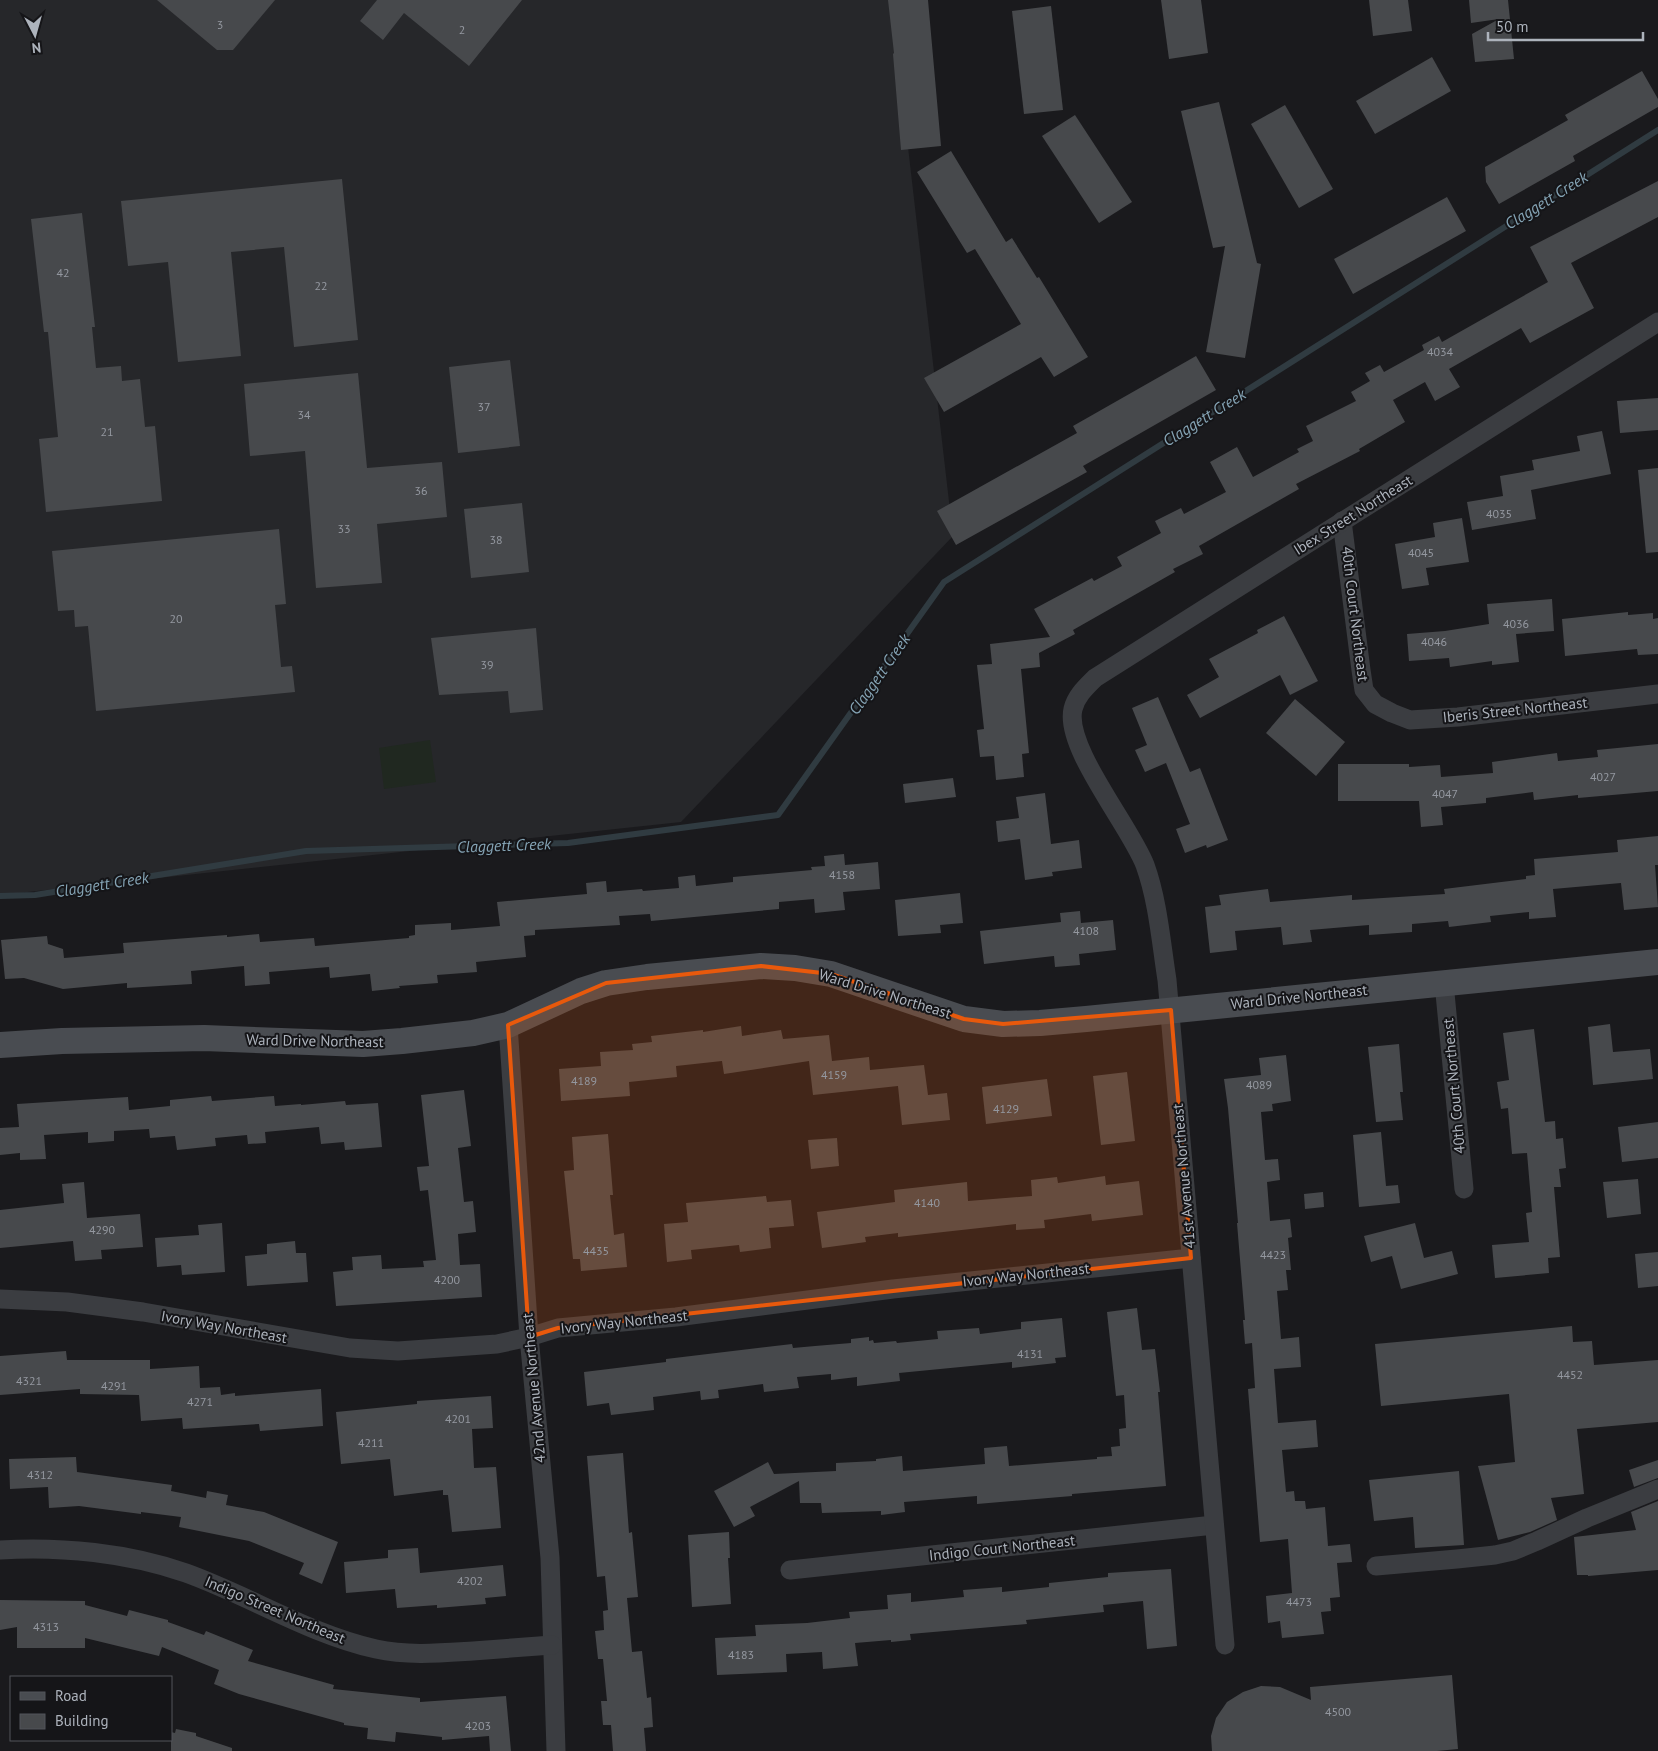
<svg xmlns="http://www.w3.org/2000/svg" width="1658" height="1751" font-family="'PT Sans',sans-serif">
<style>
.built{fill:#26272a}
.green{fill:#202820}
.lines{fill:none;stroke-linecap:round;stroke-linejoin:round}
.stream{stroke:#303b41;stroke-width:6}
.building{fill:#47494c}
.street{stroke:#3b3d41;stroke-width:19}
.secondary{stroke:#494c51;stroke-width:26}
.marked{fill:#e8590c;fill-opacity:0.2;stroke:#e8590c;stroke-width:4;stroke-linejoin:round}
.labels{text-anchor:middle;stroke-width:4;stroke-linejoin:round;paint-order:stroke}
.number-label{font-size:12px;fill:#9498a0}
.street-label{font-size:15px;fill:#adb3bc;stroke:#151518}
.water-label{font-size:16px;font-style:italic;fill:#85a4b5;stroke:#151518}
</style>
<rect width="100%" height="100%" fill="#1a1a1d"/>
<!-- built -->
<path class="built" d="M0,0H891L953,536L681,822L0,895Z"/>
<!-- green -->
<path class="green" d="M430,740L436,782L384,789L379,748Z"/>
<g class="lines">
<!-- stream -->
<path class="stream" d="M0,896L35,895L306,851L568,843L778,815L944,582L1658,130"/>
</g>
<!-- building -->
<g class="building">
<path d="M157,0H275L233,50H217Z"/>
<path d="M377,0H522L469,66L404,13L383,40L360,21Z"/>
<path d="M888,0H928L941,146L901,150L893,54L894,53Z"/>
<path d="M1161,0H1201L1208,53L1169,59Z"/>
<path d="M1369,0H1408L1412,31L1373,36Z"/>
<path d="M1469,0H1508L1514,59L1475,62L1472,34L1499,19L1471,23Z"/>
<path d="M1051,6L1063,110L1024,114L1012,11Z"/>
<path d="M1432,57L1451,91L1375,134L1356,101Z"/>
<path d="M1642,71L1658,99V107L1573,156L1575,161L1499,204L1486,182L1485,167L1568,120L1565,115Z"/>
<path d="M1219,102L1257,263L1261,264L1245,358L1206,352L1225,246L1213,248L1181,111Z"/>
<path d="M1285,105L1333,189L1299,208L1251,124Z"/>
<path d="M1075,115L1132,202L1099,223L1042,136Z"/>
<path d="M951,151L1006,242L1012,238L1037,278L1039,277L1088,357L1054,377L1041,357L944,412L924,378L1021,324L975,249L967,253L917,172Z"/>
<path d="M342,179L358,340L294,347L284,247L231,252L241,356L178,362L168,262L128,266L121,201Z"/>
<path d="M1658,181V217L1571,263L1594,308L1530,343L1521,328L1449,369L1460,387L1435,401L1425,382L1393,400L1405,422L1359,449L1360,451L1296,484L1299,489L1199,546L1203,554L1173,569L1175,572L1073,630L1075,634L1039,653L1040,667L1021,669L1029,753L1022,754L1024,777L996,780L994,756L980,757L977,730L984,729L977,665L992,664L990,644L1050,637L1034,609L1092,578L1094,581L1122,566L1117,557L1161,533L1155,521L1181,508L1184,514L1226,492L1210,462L1237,447L1253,477L1299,452L1297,449L1313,441L1306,426L1356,401L1351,392L1370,381L1365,373L1380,365L1384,372L1424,350L1422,345L1439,336L1442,342L1548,282L1530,247Z"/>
<path d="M1447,197L1466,231L1353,294L1334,259Z"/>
<path d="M82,213L95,327H92L96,368L121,366L122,381L140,379L145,427L155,426L162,501L46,512L39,439L58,437L48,332H44L31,219Z"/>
<path d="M1196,356L1216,390L1083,466L1087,472L956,545L937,511L1077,433L1073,426Z"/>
<path d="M510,360L520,446L458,453L449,367Z"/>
<path d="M358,373L367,468L442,462L447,517L377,524L382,583L316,588L305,451L250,456L244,384Z"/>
<path d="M1658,398V430L1620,433L1617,401Z"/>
<path d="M1602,431L1611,474L1531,490L1536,519L1472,530L1467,502L1503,496L1500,476L1534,470L1532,460L1580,451L1577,436Z"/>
<path d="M1658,468V552L1646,553L1638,470Z"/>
<path d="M522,503L529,572L471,578L464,509Z"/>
<path d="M1462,518L1469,562L1426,568L1429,585L1402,589L1395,544L1435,537L1433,523Z"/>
<path d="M279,529L286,604L275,605L281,667L292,666L295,692L96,711L88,626L75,627L74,610L58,611L52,551Z"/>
<path d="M1552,599L1554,631L1516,634L1519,662L1492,665V661L1450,667L1449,658L1409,661L1407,634L1445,631L1489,624L1487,604Z"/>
<path d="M1628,612V615L1653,613V619L1658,618V654L1638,655L1637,649L1565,656L1562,619Z"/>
<path d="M1284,616L1318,681L1290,695L1280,675L1200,718L1187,695L1219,677L1209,659L1258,633L1257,630Z"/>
<path d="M536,628L543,710L510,713L508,691L439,695L431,638Z"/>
<path d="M1158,697L1190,772L1200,768L1228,840L1207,848L1206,845L1185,853L1176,829L1190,824L1166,763L1145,772L1135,750L1147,745L1132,708Z"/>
<path d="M1295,699L1345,742L1316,776L1266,733Z"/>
<path d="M1658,744V791L1578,798V795L1534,800L1533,792L1486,798V803L1441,807L1443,825L1421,827L1419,801H1338V764H1409V767L1440,765L1441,777L1493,773L1492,762L1557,753L1558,761L1598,757L1597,750Z"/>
<path d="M953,778L956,797L905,803L903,784Z"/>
<path d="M1045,793L1051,844L1079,840L1082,868L1052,872L1053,876L1025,880L1020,839L998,842L996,821L1019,818L1016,797Z"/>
<path d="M1658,836V865H1655L1658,907L1624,910L1621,883L1553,889L1556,917L1529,919V912L1490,916L1491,922L1449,927L1448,921L1412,924V932L1369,935V925L1310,930L1312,942L1283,945L1281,927L1235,931L1237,950L1210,953L1205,907L1221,905L1219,895L1268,889L1270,902L1352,895V900L1445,894L1444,889L1526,879V876L1535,875L1534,859L1618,852L1617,840Z"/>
<path d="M844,854L845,865L878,862L880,889L843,892L845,910L815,913L814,899L779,902V909L651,921L650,914L619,916L620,925L535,930V935L524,936L526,957L476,962L477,972L437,975L438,983L399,986L400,988L372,991L370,974L330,978L329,967L269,972L270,984L245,986L244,966L191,971L192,984L127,988V983L63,989L24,978L5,979L1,940L47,936L48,944L63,949L64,958L124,953L123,943L227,935V937L259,934L260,942L314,938L315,946L409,938V936L415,935V925L451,923V930L500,926L497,902L587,894L586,883L606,881L607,892L642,889L643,891L679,888L678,877L695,875L696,886L733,882V877L812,870L811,867L825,866L824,856Z"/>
<path d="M960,893L963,923L940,925L941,933L898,936L895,900Z"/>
<path d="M1080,911L1081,923L1113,920L1116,950L1079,954L1080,965L1055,967L1054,956L984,964L980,931L1061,922L1060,913Z"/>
<path d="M1610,1024L1613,1052L1650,1049L1653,1079L1593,1085L1588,1027Z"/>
<path d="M741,1026L742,1036L781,1030L783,1039L829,1035L832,1061L869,1057L870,1070L924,1065L928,1095L947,1093L950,1120L902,1125L898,1086L813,1095L809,1061L724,1074L722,1061L676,1066L677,1077L629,1082L630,1096L561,1101L559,1069L601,1066L600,1052L633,1050L632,1044L652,1042L651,1036L703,1030V1032Z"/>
<path d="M1534,1029L1545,1122L1555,1121L1556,1139L1563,1138L1566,1168L1559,1169L1561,1187H1554L1560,1257L1548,1258L1549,1273L1495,1278L1492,1245L1529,1242L1526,1213L1532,1212L1527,1153L1512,1154L1508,1108L1501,1109L1497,1082L1509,1080L1503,1033Z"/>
<path d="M1399,1044L1403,1092H1400L1403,1120L1376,1122L1368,1047Z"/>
<path d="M1286,1055L1291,1101L1272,1104L1273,1111L1261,1112L1265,1160L1278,1159L1280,1180L1267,1182L1270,1221L1290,1219L1292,1237L1288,1238L1291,1270H1286L1288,1290L1277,1291L1281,1339L1299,1337L1301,1367L1274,1369L1278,1423L1316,1420L1318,1447L1282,1450L1286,1492L1294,1491L1295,1501H1305L1306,1509L1325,1507L1328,1546L1350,1544L1352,1562L1337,1563L1340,1597L1330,1598L1331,1611L1321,1612L1324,1634L1282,1638L1280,1621L1268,1623L1266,1596L1292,1593L1288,1539L1260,1542L1248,1389L1255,1388L1252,1343L1245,1344L1243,1320H1245L1237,1223H1238L1228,1108L1224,1079L1261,1075L1259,1058Z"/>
<path d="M1127,1072L1135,1141L1101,1145L1093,1076Z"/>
<path d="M1047,1079L1052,1116L986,1124L982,1087Z"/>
<path d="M464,1090L471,1146L458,1148L464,1202L473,1201L476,1232L458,1234L460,1265L480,1264L482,1297L336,1306L333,1272L353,1270L352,1257L381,1255L382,1269L424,1267L423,1261L436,1260L428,1190L420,1191L417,1167L429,1166L421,1095Z"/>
<path d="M211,1096L212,1101L274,1096L275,1106L301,1104V1105L345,1101L346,1105L378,1103L382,1147L345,1150L344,1142L321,1144L319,1127L265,1132L266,1143L248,1144L247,1135L215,1138L216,1146L177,1150L175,1136L150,1138L149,1129L114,1131V1141L88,1143V1132L44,1135L46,1159L20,1160V1153L0,1155V1128L19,1127L17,1104L128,1097L129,1110L170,1106V1100Z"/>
<path d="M1658,1122V1158L1622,1162L1618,1127Z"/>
<path d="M1381,1132L1386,1186L1398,1185L1400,1203L1359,1207L1353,1135Z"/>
<path d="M608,1134L613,1195H610L614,1235L624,1233L627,1267L581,1271L580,1259H573L564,1171L574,1170L572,1137Z"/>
<path d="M837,1138L839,1166L811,1169L808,1140Z"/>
<path d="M1105,1176L1106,1185L1139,1181L1143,1215L1092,1221L1091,1214L1044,1220L1045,1228L1016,1230V1224L898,1237V1233L865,1237L866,1242L822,1248L817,1212L895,1202L894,1190L967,1182L968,1201L1032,1196L1031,1180L1057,1177L1058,1183Z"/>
<path d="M1638,1179L1641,1214L1607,1218L1603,1182Z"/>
<path d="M84,1182L87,1218L140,1214L143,1247L101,1250L102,1259L75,1261L73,1241L0,1248V1210L64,1203L62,1184Z"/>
<path d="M1323,1192L1324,1207L1305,1209L1304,1194Z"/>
<path d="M766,1196L767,1202L791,1200L794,1226L769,1228L771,1248L740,1252L739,1245L691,1250L692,1259L667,1262L664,1224L688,1222L686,1203Z"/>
<path d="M222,1223L225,1272L182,1275L181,1265L157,1267L155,1238L199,1235L198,1225Z"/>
<path d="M1415,1223L1424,1258L1452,1251L1458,1274L1401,1289L1392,1256L1371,1262L1364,1236Z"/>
<path d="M295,1241L296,1253H306L308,1282L247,1286L245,1256L267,1254V1244Z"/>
<path d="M1658,1252V1286L1638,1288L1635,1254Z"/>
<path d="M1137,1308L1142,1350L1155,1349L1160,1392H1158L1166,1486L1072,1494V1496L977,1504V1496L904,1502L905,1512L881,1515V1511L822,1513L821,1503H800L799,1481L750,1507L755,1516L734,1527L714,1491L768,1462L774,1474L836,1471V1463L876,1461V1459L902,1456L903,1471L985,1464L984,1448L1007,1446L1009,1466L1097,1459V1457L1112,1456L1111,1447L1120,1446L1119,1429L1126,1428L1124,1395L1116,1396L1107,1312Z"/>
<path d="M1062,1318L1066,1357L1055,1358L1056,1363L1012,1368V1362L899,1373L900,1381L857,1386V1377L831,1380V1374L797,1377L799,1388L764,1392L763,1384L718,1390L719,1398L701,1400L700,1391L653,1397L654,1410L611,1415L609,1403L587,1406L584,1372L666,1362V1359L792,1344L793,1348L815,1346L851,1343V1339L869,1337V1341L873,1340L874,1343L896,1341L897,1343L938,1339L937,1331L979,1328L980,1334L1021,1329V1322Z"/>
<path d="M1572,1326L1573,1342L1592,1341L1594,1365L1658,1360V1422L1577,1429L1584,1494L1551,1498L1557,1520L1530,1532L1498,1540L1478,1466L1515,1462L1509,1394L1381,1406L1375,1344Z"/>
<path d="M66,1351L67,1360H150V1369L199,1366L200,1388L220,1387L221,1395L235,1393V1396L321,1389L323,1426L260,1431L259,1424L183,1429L182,1418L141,1421L139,1395L80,1394V1389L0,1395V1356Z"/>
<path d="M491,1396L493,1428L472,1429L474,1468L496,1467L501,1528L452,1532L448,1495H443V1490L394,1496L390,1459L341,1464L336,1412L417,1404V1401Z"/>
<path d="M623,1453L629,1533L632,1532L638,1597L627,1598L632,1652L642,1651L647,1698L651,1697L653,1727L644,1728L646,1751H613L611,1725H603L601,1701H607L603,1659H598L595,1631L604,1630L603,1611L608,1610L605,1576L597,1577L587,1456Z"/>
<path d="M76,1457L77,1472L172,1485L171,1491L206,1498L207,1491L228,1495L226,1505L264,1512L338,1542L322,1584L299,1574L304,1563L249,1541L179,1527L181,1517L141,1512V1514L79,1506L49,1508L48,1487L10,1489L9,1459Z"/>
<path d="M1658,1460V1478L1634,1487L1629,1470Z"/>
<path d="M1459,1471L1464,1545L1415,1548L1413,1517L1374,1521L1369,1480Z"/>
<path d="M1658,1501V1570L1588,1576V1575H1577L1574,1537L1636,1530L1631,1512Z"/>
<path d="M729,1532L730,1558H728L731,1604L692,1607L688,1535Z"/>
<path d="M418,1548L420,1573L503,1565L506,1596L485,1598L486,1604L437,1608V1605L397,1608L395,1589L346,1593L344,1562L388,1558V1550Z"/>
<path d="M1171,1569L1177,1646L1147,1649L1143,1601L1103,1605L1104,1612L1026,1620L1027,1624L910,1634L911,1640L891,1642V1640L855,1643L858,1666L823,1669L822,1652L786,1654L787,1672L717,1675L715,1638L756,1636L755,1625L807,1623L850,1618L849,1612L888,1609L887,1595L911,1593V1602L964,1597L963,1590L1002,1587V1592L1049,1587V1583L1108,1577V1573Z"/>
<path d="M0,1600L85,1601V1605L127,1616L129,1610L168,1620V1622L204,1635L206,1631L253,1650L248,1661L334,1685L333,1689L420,1698V1702L506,1696L511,1751H490L489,1736L442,1740V1737L396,1732L395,1742L367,1739L368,1728L344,1725V1723L239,1694L214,1684L219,1670L162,1647L159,1656L85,1638V1648H17V1627L0,1630Z"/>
<path d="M1452,1675L1458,1749L1437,1751H1212L1211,1736L1216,1718L1227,1702L1243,1692L1261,1686L1280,1687L1311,1700L1310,1687Z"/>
<path d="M176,1729L196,1733V1736L232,1748V1751H171V1732L175,1733Z"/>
</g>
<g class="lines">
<!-- street -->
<g class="street">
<path d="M1342,521L1361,670L1364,690L1375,704L1392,713L1410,720L1458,717L1658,694"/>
<path d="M1444,983L1464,1189"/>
<path d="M508,1025L529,1337L550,1558L556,1751"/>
<path d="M0,1299L67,1302L143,1312L350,1348L398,1351L497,1344L529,1337L558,1328L676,1317L893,1289L1191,1258"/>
<path d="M0,1550C60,1546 129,1553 186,1573C250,1596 309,1634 376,1649C408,1656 441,1653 473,1651C500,1649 526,1647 552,1645"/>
<path d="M1376,1566L1457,1559L1495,1555L1513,1551L1537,1541L1587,1518L1658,1489"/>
<path d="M790,1570L1214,1525"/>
<path d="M1225,1645L1167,980C1161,942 1158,901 1145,865C1130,826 1064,747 1073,709C1076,696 1086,687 1095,678L1658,322"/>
</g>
<!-- secondary -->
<path class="secondary" d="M0,1045L62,1041L204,1038L363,1044L402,1041L473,1033L508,1025L581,991L606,983L647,977L761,966L795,968L831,974L964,1019L1003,1024L1040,1023L1086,1019L1658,962"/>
</g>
<!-- marked area -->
<path class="marked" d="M761,966L831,974L964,1019L1003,1024L1171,1010L1191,1258L558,1328L529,1337L508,1025L606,983Z"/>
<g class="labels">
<!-- number labels -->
<g class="number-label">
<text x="220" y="29">3</text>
<text x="462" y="34">2</text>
<text x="63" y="277">42</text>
<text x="321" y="290">22</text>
<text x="1440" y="356">4034</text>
<text x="484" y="411">37</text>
<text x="304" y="419">34</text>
<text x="107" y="436">21</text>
<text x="421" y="495">36</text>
<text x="1499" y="518">4035</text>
<text x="344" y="533">33</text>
<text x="496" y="544">38</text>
<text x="1421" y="557">4045</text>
<text x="176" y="623">20</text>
<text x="1516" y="628">4036</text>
<text x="1434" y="646">4046</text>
<text x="487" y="669">39</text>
<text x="1603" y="781">4027</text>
<text x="1445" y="798">4047</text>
<text x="842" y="879">4158</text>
<text x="1086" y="935">4108</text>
<text x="834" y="1079">4159</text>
<text x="584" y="1085">4189</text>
<text x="1259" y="1089">4089</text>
<text x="1006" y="1113">4129</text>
<text x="927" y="1207">4140</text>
<text x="102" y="1234">4290</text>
<text x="596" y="1255">4435</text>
<text x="1273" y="1259">4423</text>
<text x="447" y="1284">4200</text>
<text x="1030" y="1358">4131</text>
<text x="1570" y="1379">4452</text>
<text x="29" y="1385">4321</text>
<text x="114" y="1390">4291</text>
<text x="200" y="1406">4271</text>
<text x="458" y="1423">4201</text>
<text x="371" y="1447">4211</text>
<text x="40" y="1479">4312</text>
<text x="470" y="1585">4202</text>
<text x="1299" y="1606">4473</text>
<text x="46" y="1631">4313</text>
<text x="741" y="1659">4183</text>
<text x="1338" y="1716">4500</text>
<text x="478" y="1730">4203</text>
</g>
<!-- street labels -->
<g class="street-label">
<text transform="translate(1353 515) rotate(-32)" y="5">Ibex Street Northeast</text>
<text transform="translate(1355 614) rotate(83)" y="5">40th Court Northeast</text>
<text transform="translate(1515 710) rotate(-6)" y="5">Iberis Street Northeast</text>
<text transform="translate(885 994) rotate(17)" y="5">Ward Drive Northeast</text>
<text transform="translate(1299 997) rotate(-6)" y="5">Ward Drive Northeast</text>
<text transform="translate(315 1041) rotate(1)" y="5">Ward Drive Northeast</text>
<text transform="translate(1454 1086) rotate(-95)" y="5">40th Court Northeast</text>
<text transform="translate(1184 1176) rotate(-95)" y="5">41st Avenue Northeast</text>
<text transform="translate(1026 1275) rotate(-6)" y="5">Ivory Way Northeast</text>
<text transform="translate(624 1322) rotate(-6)" y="5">Ivory Way Northeast</text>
<text transform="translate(224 1327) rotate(10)" y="5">Ivory Way Northeast</text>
<text transform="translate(534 1388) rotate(-95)" y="5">42nd Avenue Northeast</text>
<text transform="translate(1002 1548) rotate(-6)" y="5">Indigo Court Northeast</text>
<text transform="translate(275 1610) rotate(23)" y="5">Indigo Street Northeast</text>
</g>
<!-- water labels -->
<g class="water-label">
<text transform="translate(1546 200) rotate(-32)" y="6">Claggett Creek</text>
<text transform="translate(1204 417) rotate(-32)" y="6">Claggett Creek</text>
<text transform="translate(879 674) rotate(-55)" y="6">Claggett Creek</text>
<text transform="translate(504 845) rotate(-2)" y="6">Claggett Creek</text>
<text transform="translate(102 884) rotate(-9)" y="6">Claggett Creek</text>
</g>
</g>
<!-- legend -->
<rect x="10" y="1676" width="162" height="65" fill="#151518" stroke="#52545a"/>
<rect x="20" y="1692" width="25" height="8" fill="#494c51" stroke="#52545a"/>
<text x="55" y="1701" font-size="15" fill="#adb3bc">Road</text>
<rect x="20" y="1714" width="25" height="15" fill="#47494c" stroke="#52545a"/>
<text x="55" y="1726" font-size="15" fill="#adb3bc">Building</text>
<!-- north arrow -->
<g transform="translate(35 35) rotate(174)" stroke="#151518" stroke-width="4" paint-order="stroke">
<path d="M0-4L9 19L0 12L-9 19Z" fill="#adb3bc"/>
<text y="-8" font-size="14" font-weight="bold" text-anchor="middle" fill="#adb3bc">N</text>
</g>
<!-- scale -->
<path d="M1488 32v8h155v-8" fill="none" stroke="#adb3bc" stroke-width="2.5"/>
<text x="1496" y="32" font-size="15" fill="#adb3bc" stroke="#151518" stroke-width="4" paint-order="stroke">50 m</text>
</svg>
